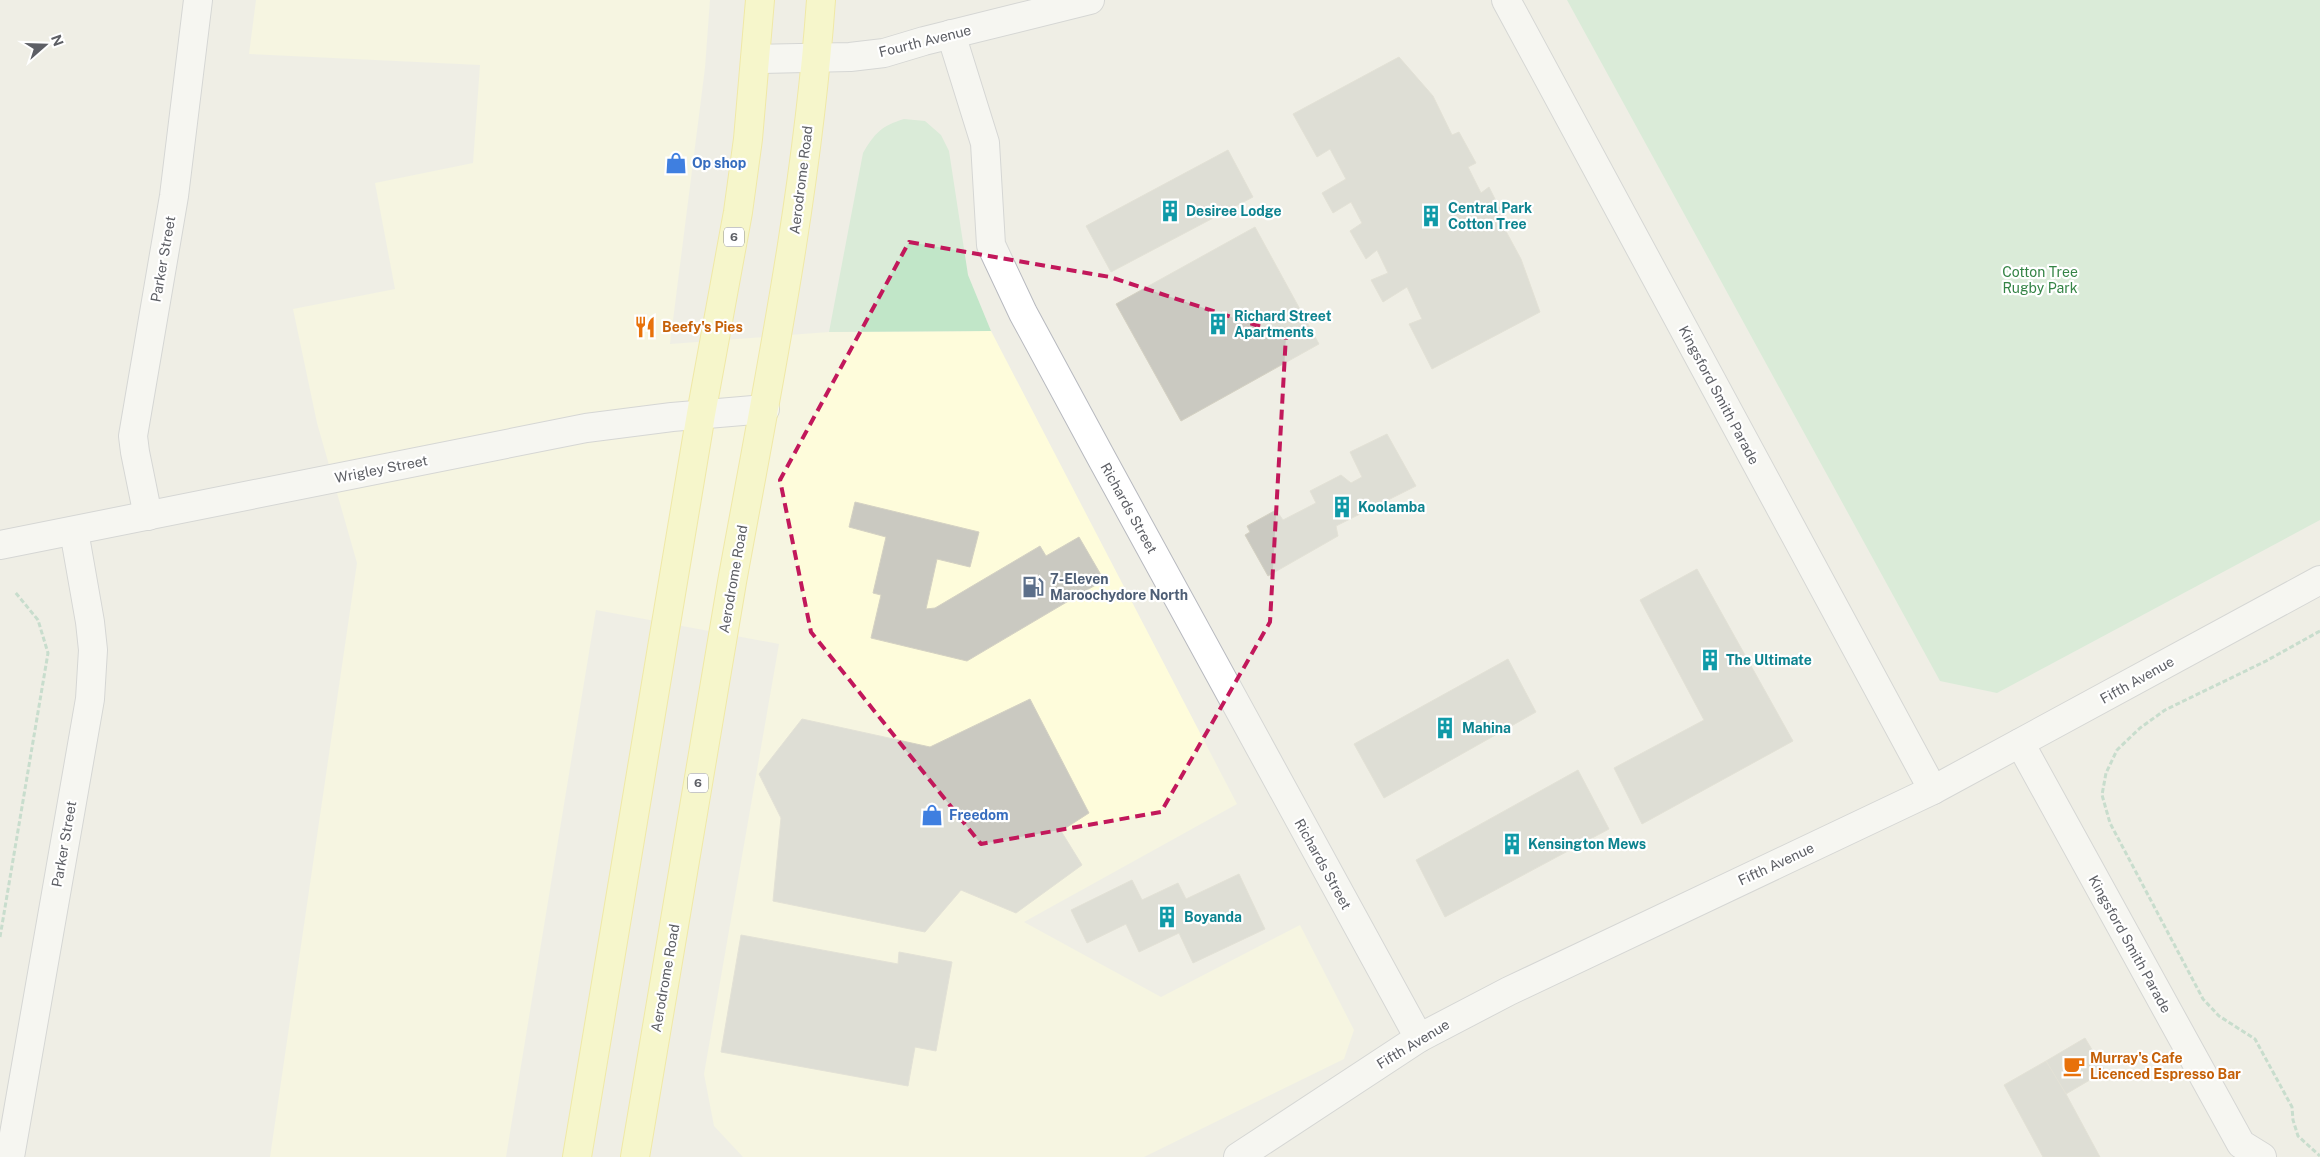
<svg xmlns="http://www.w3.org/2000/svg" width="2320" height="1157" font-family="'Public Sans',sans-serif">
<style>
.commercial{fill:#fefcdb}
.green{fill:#c1e6c8}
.building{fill:#cac9c1;stroke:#d4d1c3}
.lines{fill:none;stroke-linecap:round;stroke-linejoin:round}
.minor-casing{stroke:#b7b9bf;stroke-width:30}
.major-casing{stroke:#f1e15b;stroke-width:30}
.path{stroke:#9ac7af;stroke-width:3;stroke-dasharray:5 2.5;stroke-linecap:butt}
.minor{stroke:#fff;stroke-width:28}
.major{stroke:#feffaa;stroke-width:28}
.marked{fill:none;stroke:#c2185b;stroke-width:4;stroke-dasharray:10 6;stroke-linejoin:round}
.labels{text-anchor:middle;stroke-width:4.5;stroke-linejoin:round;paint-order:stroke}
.shield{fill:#fff;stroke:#8e8f93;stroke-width:1}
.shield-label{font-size:12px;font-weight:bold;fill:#5d5f65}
.street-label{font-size:14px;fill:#5d5f65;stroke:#fff}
.shop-label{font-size:14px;font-weight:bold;fill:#366cbe;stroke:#fff;text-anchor:start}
.culture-label{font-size:14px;font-weight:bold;fill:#0d838f;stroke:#fff;text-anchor:start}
.park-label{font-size:14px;fill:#358446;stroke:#fff}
.food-label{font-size:14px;font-weight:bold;fill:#c56008;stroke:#fff;text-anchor:start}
.service-label{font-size:14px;font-weight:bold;fill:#4e5e75;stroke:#fff;text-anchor:start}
</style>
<rect width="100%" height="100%" fill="#efeee5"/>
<!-- commercial -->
<path class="commercial" d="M256,0H710L705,68L670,344L829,332L991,331L1237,804L1024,922L1161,997L1300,925L1354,1030L1344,1059L1144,1157H743L714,1126L704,1074L779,644L596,610L506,1157H270L357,563L317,423L293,309L395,289L375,183L473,163L480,65L249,54Z"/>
<!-- green -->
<g class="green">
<path d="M1567,0H2320V520L1997,693L1940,681Z"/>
<path d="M904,119L925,121L941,135L949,151L968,275L991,331L829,332L863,153C875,133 881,126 904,119Z"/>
</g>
<!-- building -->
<g class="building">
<path d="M1399,57L1433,96L1452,135L1459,132L1476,163L1468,167L1481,193L1489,187L1505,219L1501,222L1521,259L1540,312L1432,369L1409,324L1422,319L1407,287L1383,302L1371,280L1388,273L1377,250L1366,259L1350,231L1362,223L1351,202L1333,213L1322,193L1346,179L1330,149L1317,157L1293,114Z"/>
<path d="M1228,150L1253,197L1111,272L1086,226Z"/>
<path d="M1255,227L1319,344L1181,421L1116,304Z"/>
<path d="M1387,434L1416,486L1336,526L1338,536L1268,576L1245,535L1250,532L1247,526L1276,510L1283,520L1316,503L1310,491L1341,475L1351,483L1362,477L1350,452Z"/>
<path d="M855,502L979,532L970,567L937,559L926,609L935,608L1040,546L1046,556L1079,537L1104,580L967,661L871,638L881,595L873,593L886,537L849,527Z"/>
<path d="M1697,569L1793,741L1642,824L1614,768L1704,720L1640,600Z"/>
<path d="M1508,659L1536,712L1384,798L1354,744Z"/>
<path d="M1030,699L1089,813L1061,831L1082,865L1016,913L961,890L925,932L773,901L781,818L759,774L802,719L930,747Z"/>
<path d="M1578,770L1609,829L1445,917L1416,860Z"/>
<path d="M1239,874L1265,929L1193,963L1179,933L1139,952L1126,924L1087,943L1071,910L1132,880L1142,900L1178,883L1186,899Z"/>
<path d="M741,935L898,964L899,952L952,962L936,1051L915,1047L908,1086L721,1052Z"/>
<path d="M2085,1038L2105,1071L2066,1094L2046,1061Z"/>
<path d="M2046,1061L2066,1094L2100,1157H2043L2004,1085Z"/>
</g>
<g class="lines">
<!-- minor casing -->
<g class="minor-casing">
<g id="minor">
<path d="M1506,0L1933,790"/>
<path d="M951,34L985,143L991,245L1023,313L1102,459L1419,1038"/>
<path d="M756,59L850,57L884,53L924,41L1090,0"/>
<path d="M148,516L135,452L133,436L174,196L198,0"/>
<path d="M0,545L586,428L672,417L765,409"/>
<path d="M2020,743L2241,1144L2262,1157"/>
<path d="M10,1157L90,699L93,650L90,622L74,531"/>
<path d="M1238,1157L1419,1038L1509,991L1933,790L2320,580"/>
</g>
</g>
<!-- major casing -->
<g class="major-casing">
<g id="major">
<path d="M577,1157L701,414L738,212L748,139L760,0"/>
<path d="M635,1157C667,965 698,773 732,582C767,389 807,196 821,0"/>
</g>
</g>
<!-- path -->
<g class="path">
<path d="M2320,631L2266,661L2165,710L2140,728L2117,750L2106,773L2102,795L2110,823L2203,999L2219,1016L2255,1039L2292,1107L2293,1120L2298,1136L2320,1156"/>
<path d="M0,937L48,653L38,620L15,592"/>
</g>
<!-- minor -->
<use href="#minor" class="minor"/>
<!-- major -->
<use href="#major" class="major"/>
</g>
<!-- marked area -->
<path d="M0 0H2320V1157H0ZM909,242L1110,277L1286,335L1270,622L1161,812L981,844L811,632L780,480Z" fill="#efeee5" fill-opacity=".55" fill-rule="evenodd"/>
<path class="marked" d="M909,242L1110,277L1286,335L1270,622L1161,812L981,844L811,632L780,480Z"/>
<!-- icons -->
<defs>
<g id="shop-bare" transform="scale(1.725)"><path d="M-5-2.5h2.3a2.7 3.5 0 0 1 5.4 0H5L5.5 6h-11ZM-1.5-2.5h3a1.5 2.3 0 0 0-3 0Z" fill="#3f7fe0" stroke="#fff" stroke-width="2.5" paint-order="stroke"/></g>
<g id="building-bare" transform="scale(1.725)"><path d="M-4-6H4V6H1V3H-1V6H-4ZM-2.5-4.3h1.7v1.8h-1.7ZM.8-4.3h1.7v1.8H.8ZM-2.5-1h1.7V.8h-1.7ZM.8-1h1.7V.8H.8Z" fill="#0f9aa8" stroke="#fff" stroke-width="2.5" paint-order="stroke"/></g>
<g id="restaurant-bare" transform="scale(1.725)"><path d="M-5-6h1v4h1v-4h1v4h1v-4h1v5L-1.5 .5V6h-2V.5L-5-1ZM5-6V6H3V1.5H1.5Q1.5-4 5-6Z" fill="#e8710a" stroke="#fff" stroke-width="2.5" paint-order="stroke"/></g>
<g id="fuel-bare" transform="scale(1.725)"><path d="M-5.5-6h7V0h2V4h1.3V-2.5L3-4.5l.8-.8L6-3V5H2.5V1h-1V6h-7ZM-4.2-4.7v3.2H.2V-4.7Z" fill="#5c6f8a" stroke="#fff" stroke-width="2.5" paint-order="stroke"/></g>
<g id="cafe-bare" transform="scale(1.725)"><path d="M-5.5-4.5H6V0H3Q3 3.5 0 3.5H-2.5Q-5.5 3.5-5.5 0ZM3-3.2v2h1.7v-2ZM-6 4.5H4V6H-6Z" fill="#e8710a" stroke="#fff" stroke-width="2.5" paint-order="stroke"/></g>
</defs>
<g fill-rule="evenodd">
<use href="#shop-bare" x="676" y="163"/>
<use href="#building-bare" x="1170" y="211"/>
<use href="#building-bare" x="1431" y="216"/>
<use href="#building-bare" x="1218" y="324"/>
<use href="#restaurant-bare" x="645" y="327"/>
<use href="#building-bare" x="1342" y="507"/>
<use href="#fuel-bare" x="1033" y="587"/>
<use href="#building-bare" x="1710" y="660"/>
<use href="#building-bare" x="1445" y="728"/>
<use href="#shop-bare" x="932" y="815"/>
<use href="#building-bare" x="1512" y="844"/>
<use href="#building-bare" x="1167" y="917"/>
<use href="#cafe-bare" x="2074" y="1066"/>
</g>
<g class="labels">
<!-- shield labels -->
<g class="shield">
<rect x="724" y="227.5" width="20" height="19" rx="4"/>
<rect x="688" y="773.5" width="20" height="19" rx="4"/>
</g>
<g class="shield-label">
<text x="734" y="241">6</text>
<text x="698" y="787">6</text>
</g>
<!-- street labels -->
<g class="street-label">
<text transform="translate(925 41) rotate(-14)" y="5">Fourth Avenue</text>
<text transform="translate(801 180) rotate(-83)" y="5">Aerodrome Road</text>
<text transform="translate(163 259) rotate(-80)" y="5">Parker Street</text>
<text transform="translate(1719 395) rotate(62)" y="5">Kingsford Smith Parade</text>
<text transform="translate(381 469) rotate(-11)" y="5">Wrigley Street</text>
<text transform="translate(1129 508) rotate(61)" y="5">Richards Street</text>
<text transform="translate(733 579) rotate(-80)" y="5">Aerodrome Road</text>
<text transform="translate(2137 680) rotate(-29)" y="5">Fifth Avenue</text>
<text transform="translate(64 844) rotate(-80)" y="5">Parker Street</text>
<text transform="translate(1323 864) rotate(61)" y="5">Richards Street</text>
<text transform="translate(1776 864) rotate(-25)" y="5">Fifth Avenue</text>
<text transform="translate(2130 944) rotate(61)" y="5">Kingsford Smith Parade</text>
<text transform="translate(665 978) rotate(-80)" y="5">Aerodrome Road</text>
<text transform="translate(1413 1044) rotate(-31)" y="5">Fifth Avenue</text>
</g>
<!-- shop labels -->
<g class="shop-label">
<text x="692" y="168">Op shop</text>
<text x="949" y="820">Freedom</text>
</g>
<!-- culture labels -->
<g class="culture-label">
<text x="1448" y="213">Central Park<tspan x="1448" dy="16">Cotton Tree</tspan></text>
<text x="1186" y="216">Desiree Lodge</text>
<text x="1234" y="321">Richard Street<tspan x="1234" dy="16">Apartments</tspan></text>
<text x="1358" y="512">Koolamba</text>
<text x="1726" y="665">The Ultimate</text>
<text x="1462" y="733">Mahina</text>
<text x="1528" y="849">Kensington Mews</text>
<text x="1184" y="922">Boyanda</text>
</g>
<!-- park labels -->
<g class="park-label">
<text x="2040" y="277">Cotton Tree<tspan x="2040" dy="16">Rugby Park</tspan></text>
</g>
<!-- food labels -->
<g class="food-label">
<text x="662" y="332">Beefy's Pies</text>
<text x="2090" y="1063">Murray's Cafe<tspan x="2090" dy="16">Licenced Espresso Bar</tspan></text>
</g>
<!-- service labels -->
<g class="service-label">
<text x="1050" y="584">7-Eleven<tspan x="1050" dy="16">Maroochydore North</tspan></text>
</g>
</g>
<!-- north arrow -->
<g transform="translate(45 45) rotate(70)" stroke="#ffffff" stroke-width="4" paint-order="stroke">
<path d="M0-4L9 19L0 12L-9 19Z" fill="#5d5f65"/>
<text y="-8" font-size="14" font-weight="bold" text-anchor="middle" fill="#5d5f65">N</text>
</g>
</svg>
